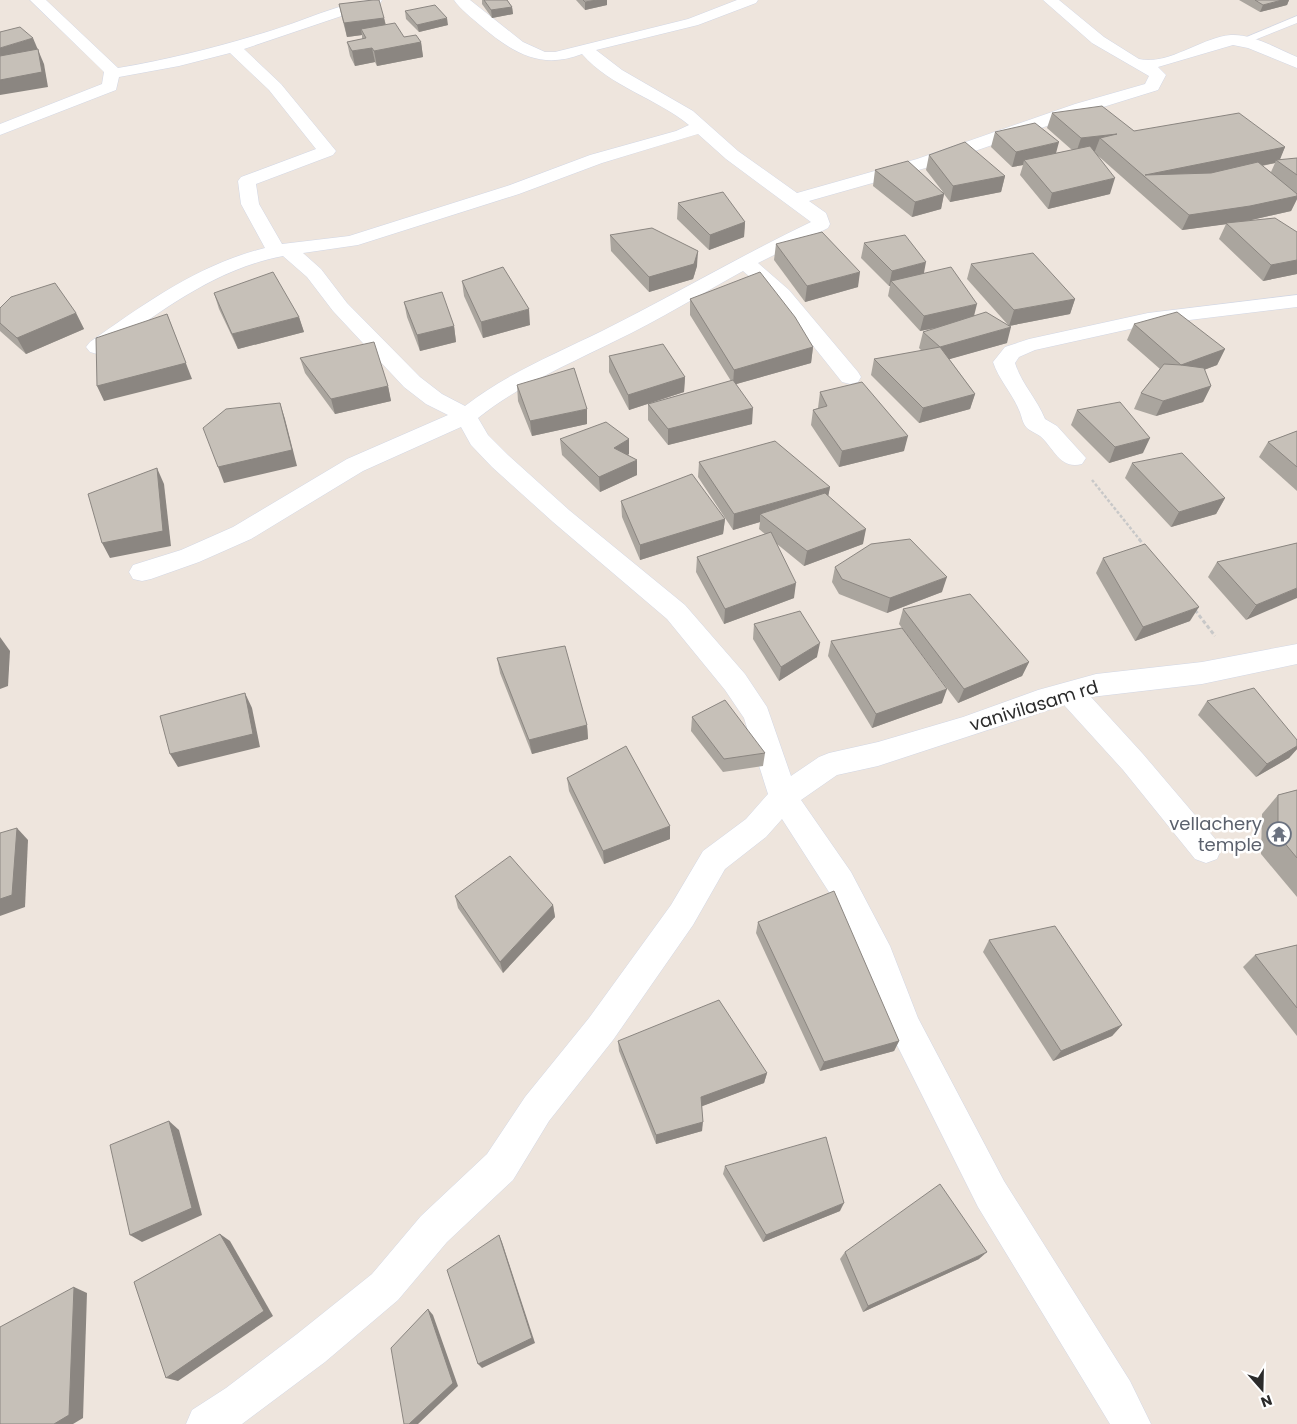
<svg xmlns="http://www.w3.org/2000/svg" width="1297" height="1424" font-family="Poppins,sans-serif">
<style>
.lines{fill:none;stroke-linecap:round;stroke-linejoin:round}
.service-casing{stroke:#d2d7e5;stroke-width:1}
.minor-casing{stroke:#d2d7e5;stroke-width:1}
.path-far1{stroke:#c8c8c8;stroke-width:2.5;stroke-dasharray:3 2;stroke-linecap:butt}
.path{stroke:#c8c8c8;stroke-width:3;stroke-dasharray:4 2.5;stroke-linecap:butt}
.service{fill:#fff;fill-rule:evenodd}
.minor{fill:#fff;fill-rule:evenodd}
.wall{fill:#aaa59e;fill-rule:evenodd}
.shaded-wall{fill:#8b8681}
.building{fill:#c6c0b8;stroke:#8b8681}
.labels{text-anchor:middle;stroke-width:5;stroke-linejoin:round;paint-order:stroke}
.street-label{font-size:18px;fill:#2b2b2b;stroke:#fff}
.worship-label{font-size:18px;fill:#5b616d;stroke:#fff;text-anchor:end}
</style>
<rect width="100%" height="100%" fill="#eee5dd"/>
<g class="lines">
<!-- service casing -->
<g class="service-casing">
<path id="service" d="M1297,16V23L1247,43H1239L1237,41Z"/>
</g>
<!-- minor casing -->
<g class="minor-casing">
<g id="minor">
<path d="M30,0H46L118,68C171,59 222,46 273,30C309,19 345,0 382,0L380,3L244,49L281,84L336,151L333,155L256,184L259,204L282,244L349,236L507,186L590,155L676,131L689,125C656,98 611,87 582,54C541,70 513,53 481,26C472,18 461,10 454,0H470L523,42L545,52H555L688,19L737,0H758L756,3L698,25L596,50L622,70L693,111L738,151L797,193L917,159L1075,104L1145,84L1149,76L1092,43L1043,0H1059L1104,37L1139,59C1168,66 1202,37 1231,35C1253,34 1278,49 1297,57V68L1248,48L1233,45L1158,67L1166,75L1158,90L1087,112L929,167L809,201L826,213L830,224L828,228L758,263L789,290L858,372L861,377L858,382L850,384L842,382L775,298L743,271C701,294 659,320 615,341C569,364 519,385 478,418L488,435L508,455L569,510L685,605L745,674L767,707L791,776L819,757L829,753L878,742L963,717L1038,690L1096,674L1202,662L1297,644V664L1202,684L1091,697L1143,754L1217,841L1221,850L1217,859L1206,863L1195,859L1123,770L1064,705L878,766L837,775L801,800L851,872L890,946L918,1018L1004,1181L1130,1381L1151,1424H1110L978,1207L893,1037L865,962L829,892L782,819L766,837L725,869L693,925L613,1040L549,1121L513,1180L447,1242L398,1300L325,1362L242,1424H186L192,1410L226,1388L297,1334L372,1274L421,1216L487,1154L525,1097L589,1018L671,905L703,851L746,819L768,794L744,718L725,690L667,619L553,522L492,467L471,445L461,427L363,471L251,539L199,562L151,579L142,581L133,579L129,572L133,565L181,550L233,527L347,459L448,415L426,404L404,387L333,311L307,277L283,256C215,269 159,312 104,352L97,354L90,352L86,347L90,342C144,304 199,264 265,248L241,204L238,181L241,177L316,149L269,90L230,53L179,66L119,77L116,90L0,135V124L102,84L104,72ZM698,134L726,159L811,222C740,256 672,296 602,331C555,354 506,374 465,406L442,394L420,377L347,303L321,269L303,253L358,245L519,194L602,163Z"/>
<path d="M1297,295V307L1148,325L1035,350L1019,357L1015,363C1021,383 1037,399 1045,419L1057,426L1086,458L1082,464C1060,470 1054,448 1040,436C1036,433 1030,431 1027,428C1022,423 1022,416 1019,410C1012,393 999,380 993,362L1005,347L1029,339L1148,313Z"/>
</g>
</g>
<!-- path-far1 -->
<path class="path-far1" d="M1092,480L1140,540"/>
<!-- path -->
<g class="path">
<path d="M1139,539L1146,548"/>
<path d="M1195,610L1215,636"/>
</g>
<!-- service -->
<use href="#service" class="service"/>
<!-- minor -->
<use href="#minor" class="minor"/>
</g>
<!-- wall -->
<g class="wall">
<path d="M482,0H507L512,7L513,14L492,18L482,4Z"/>
<path d="M576,0H607V5L585,10Z"/>
<path d="M1239,0H1289L1287,5L1260,12Z"/>
<path d="M339,4L384,18L386,25L404,37L421,42L423,57L377,66L375,62L355,66L350,56L347,42L362,39V35L347,37L342,18Z"/>
<path d="M405,11L448,25L419,32L406,19Z"/>
<path d="M1052,113L1134,131L1285,147L1279,160L1297,158V199L1291,211L1246,221L1297,232V274L1263,281L1219,239L1226,224L1182,230L1096,154L1110,194L1048,209L1020,175L1023,165L1012,167L991,147L995,132L1056,153L1072,150L1047,128ZM1275,163L1271,172L1262,166Z"/>
<path d="M929,155L1005,176L1001,192L950,202L944,194L941,209L912,217L873,186L875,170L943,192L926,170Z"/>
<path d="M678,203L745,222L744,237L709,250L677,219Z"/>
<path d="M610,235L697,266L693,279L649,292L611,251Z"/>
<path d="M864,243L924,273L1007,343L949,359L975,394L970,409L919,423L871,375L874,359L922,351L919,348L923,332L937,328L920,331L888,296L890,286H889L861,258Z"/>
<path d="M776,244L858,287L805,302L774,260Z"/>
<path d="M971,264L1075,299L1070,314L1009,326L967,279Z"/>
<path d="M462,281L530,325L483,338L464,296Z"/>
<path d="M214,293L299,317L304,332L238,349L219,309Z"/>
<path d="M690,299L813,347L811,363L736,384L752,424L668,445L648,420V404L731,381L690,315Z"/>
<path d="M404,302L454,326L456,342L420,351L407,317Z"/>
<path d="M0,308L76,313L84,329L26,354L0,331Z"/>
<path d="M1134,324L1225,349L1217,365L1204,370L1211,386L1203,402L1156,416L1134,409L1141,393L1160,369L1127,340Z"/>
<path d="M609,356L685,377L684,392L629,410L609,372Z"/>
<path d="M300,358L388,386L391,401L335,414L305,373Z"/>
<path d="M517,385L587,424L532,436L518,401Z"/>
<path d="M820,392L904,451L839,467L811,425L813,410L818,408Z"/>
<path d="M1077,410L1143,453L1109,463L1071,425Z"/>
<path d="M1297,431V491L1259,457L1268,442Z"/>
<path d="M560,439H629V454L628,455L637,475L600,492L562,455Z"/>
<path d="M699,462L830,487L828,496L863,544L804,566L777,544L794,598L724,624L696,572L697,557L765,534L759,529L760,522L733,530L698,477Z"/>
<path d="M1132,463L1225,498L1216,514L1171,527L1125,478Z"/>
<path d="M621,501L725,519L723,534L640,560L622,517Z"/>
<path d="M1297,543L1246,620L1208,577L1217,562Z"/>
<path d="M1103,558L1190,621L1135,641L1096,573Z"/>
<path d="M835,567L942,592L887,613L839,594L832,582Z"/>
<path d="M903,609L1029,662L1022,676L958,703L899,624Z"/>
<path d="M754,624L817,657L779,681L753,639Z"/>
<path d="M831,641L942,703L872,728L828,656Z"/>
<path d="M497,658L587,725L588,739L532,754L500,673Z"/>
<path d="M1207,701L1297,740V749L1289,758L1256,777L1198,715Z"/>
<path d="M692,717L765,753L763,766L723,772L691,731Z"/>
<path d="M567,778L670,839L604,864L569,791Z"/>
<path d="M1297,790V897L1261,854L1262,814L1278,795Z"/>
<path d="M455,896L553,905L555,917L503,973L458,908Z"/>
<path d="M758,922L899,1041L894,1051L820,1071L756,933Z"/>
<path d="M989,940L1122,1025L1112,1036L1053,1061L983,952Z"/>
<path d="M1297,945V1036L1243,967L1255,955Z"/>
<path d="M618,1041L767,1073L764,1083L702,1106V1131L656,1144L619,1051Z"/>
<path d="M725,1166L840,1211L763,1242L723,1174Z"/>
<path d="M845,1252L979,1259L863,1312L840,1259Z"/>
</g>
<!-- shaded-wall -->
<g class="shaded-wall">
<path d="M597,0H607V5L585,10V2Z"/>
<path d="M1282,0H1289L1287,5L1260,12L1263,5Z"/>
<path d="M512,7L513,14L492,18L491,10Z"/>
<path d="M384,18L387,32L361,29L362,35L347,37L344,23Z"/>
<path d="M447,18L448,25L419,32L417,25Z"/>
<path d="M33,38L44,64L48,87L0,95V48Z"/>
<path d="M421,42L423,57L377,66L374,51Z"/>
<path d="M372,48L375,62L355,66L352,51Z"/>
<path d="M1117,134L1100,138L1095,151L1076,153L1081,138Z"/>
<path d="M1059,142L1055,157L1024,160L1023,165L1012,167L1016,152Z"/>
<path d="M1285,147L1279,162L1276,160L1275,163L1156,187L1145,175Z"/>
<path d="M1005,176L1001,192L950,202L953,186Z"/>
<path d="M1115,178L1110,194L1048,209L1052,193Z"/>
<path d="M944,194L941,209L912,217L915,202Z"/>
<path d="M1297,196V199L1291,211L1243,222L1182,230L1189,215Z"/>
<path d="M745,222L744,237L709,250L710,235Z"/>
<path d="M698,251L697,266L693,279L649,292V277Z"/>
<path d="M1297,260V274L1263,281L1271,265Z"/>
<path d="M926,262L923,278L891,281L890,286H889L892,271Z"/>
<path d="M860,272L858,287L805,302L807,286Z"/>
<path d="M1075,299L1070,314L1009,326L1014,310Z"/>
<path d="M977,304L973,320L920,331L924,316Z"/>
<path d="M529,309L530,325L483,338L481,322Z"/>
<path d="M76,313L84,329L26,354L17,338Z"/>
<path d="M167,314L192,379L104,401L97,386Z"/>
<path d="M299,317L304,332L238,349L232,334Z"/>
<path d="M454,326L456,342L420,351L417,335Z"/>
<path d="M1011,327L1007,343L936,363L940,347Z"/>
<path d="M813,347L811,363L733,385L734,370Z"/>
<path d="M1225,349L1217,365L1174,381L1181,365Z"/>
<path d="M685,377L684,392L629,410L628,395Z"/>
<path d="M388,386L391,401L335,414L331,399Z"/>
<path d="M1211,386L1203,402L1156,416L1163,401Z"/>
<path d="M975,394L970,409L919,423L923,408Z"/>
<path d="M280,403L285,419L297,466L224,483L218,467Z"/>
<path d="M753,408L752,424L668,445V429Z"/>
<path d="M587,409V424L532,436L530,421Z"/>
<path d="M908,436L904,451L839,467L842,451Z"/>
<path d="M1150,438L1143,453L1109,463L1115,447Z"/>
<path d="M629,439V454L614,464V448Z"/>
<path d="M637,460V475L600,492L599,477Z"/>
<path d="M157,468L164,484L171,546L110,558L102,543Z"/>
<path d="M830,487L827,502L760,514V522L733,530L734,514Z"/>
<path d="M1225,498L1216,514L1171,527L1179,512Z"/>
<path d="M725,519L723,534L640,560V545Z"/>
<path d="M866,529L863,544L804,566L807,551Z"/>
<path d="M947,577L942,592L887,613L890,598Z"/>
<path d="M796,583L794,598L724,624L725,609Z"/>
<path d="M1297,588V598L1246,620L1256,605Z"/>
<path d="M1199,607L1190,621L1135,641L1143,627Z"/>
<path d="M0,637L10,651L8,686L0,689Z"/>
<path d="M820,643L817,657L779,681L781,667Z"/>
<path d="M1029,662L1022,676L958,703L964,689Z"/>
<path d="M947,689L942,703L872,728L876,714Z"/>
<path d="M245,693L252,708L260,747L178,767L170,754Z"/>
<path d="M587,725L588,739L532,754L529,740Z"/>
<path d="M1297,746V749L1289,758L1256,777L1267,764Z"/>
<path d="M670,826V839L604,864L603,851Z"/>
<path d="M17,828L28,840L25,907L0,916V899Z"/>
<path d="M553,905L555,917L503,973L500,962Z"/>
<path d="M1122,1025L1112,1036L1053,1061L1061,1051Z"/>
<path d="M899,1041L894,1051L820,1071L824,1062Z"/>
<path d="M767,1073L764,1083L700,1107L701,1097Z"/>
<path d="M169,1121L179,1130L202,1215L142,1242L130,1235Z"/>
<path d="M703,1122L702,1131L656,1144V1135Z"/>
<path d="M844,1203L840,1211L763,1242L766,1235Z"/>
<path d="M220,1234L230,1241L273,1316L178,1381L166,1378Z"/>
<path d="M499,1235L502,1242L535,1343L482,1368L478,1364Z"/>
<path d="M987,1252L979,1259L863,1312L868,1306Z"/>
<path d="M74,1287L87,1293L83,1418L73,1424H54Z"/>
<path d="M428,1309L433,1315L458,1386L418,1424H409Z"/>
</g>
<!-- building -->
<g class="building">
<path d="M373,0H379L384,18L344,23L339,4Z"/>
<path d="M484,0H507L512,7L491,10Z"/>
<path d="M583,0H597L585,2Z"/>
<path d="M1255,0H1282L1263,5Z"/>
<path d="M435,5L447,18L417,25L405,11Z"/>
<path d="M395,23L404,37L416,35L421,42L374,51L372,48L352,51L347,42L366,38L361,29Z"/>
<path d="M20,27L33,38L0,48V32Z"/>
<path d="M38,49L42,72L0,80V56Z"/>
<path d="M1102,106L1134,131L1239,113L1285,147L1145,175L1211,173L1258,162L1297,194V196L1250,206L1189,215L1100,138L1117,134L1081,138L1052,113Z"/>
<path d="M1035,123L1059,142L1016,152L995,132Z"/>
<path d="M965,142L1005,176L953,186L929,155Z"/>
<path d="M1090,146L1115,178L1052,193L1024,160Z"/>
<path d="M1297,158V175L1276,160Z"/>
<path d="M908,161L944,194L915,202L875,170Z"/>
<path d="M723,192L745,222L710,235L678,203Z"/>
<path d="M1275,218L1297,232V260L1271,265L1226,223Z"/>
<path d="M652,228L698,251L694,264L649,277L610,235Z"/>
<path d="M822,232L860,272L807,286L776,244Z"/>
<path d="M905,235L926,262L892,271L864,243Z"/>
<path d="M1033,253L1075,299L1014,310L971,264Z"/>
<path d="M503,267L529,309L481,322L462,281Z"/>
<path d="M951,267L977,304L924,316L891,281Z"/>
<path d="M273,272L299,317L232,334L214,293Z"/>
<path d="M760,272L795,317L813,347L734,370L690,299Z"/>
<path d="M55,283L76,313L17,338L0,323V308L11,297Z"/>
<path d="M442,292L454,326L417,335L404,302Z"/>
<path d="M986,312L1011,327L940,347L923,332Z"/>
<path d="M1177,312L1225,349L1181,365L1204,368L1211,386L1163,401L1141,393L1164,364L1181,365L1134,324Z"/>
<path d="M167,314L186,363L97,386L96,338Z"/>
<path d="M374,342L388,386L331,399L300,358Z"/>
<path d="M663,344L685,377L628,395L609,356Z"/>
<path d="M940,347L975,394L923,408L874,359Z"/>
<path d="M574,368L587,409L530,421L517,385Z"/>
<path d="M733,380L753,408L668,429L648,404Z"/>
<path d="M862,382L908,436L842,451L813,410L827,406L820,392Z"/>
<path d="M1120,402L1150,438L1115,447L1077,410Z"/>
<path d="M280,403L292,450L218,467L203,428L226,409Z"/>
<path d="M606,422L629,439L614,448L637,460L599,477L560,439Z"/>
<path d="M1297,431V467L1268,442Z"/>
<path d="M775,441L830,487L734,514L699,462Z"/>
<path d="M1182,453L1225,498L1179,512L1132,463Z"/>
<path d="M157,468L163,531L102,543L88,494Z"/>
<path d="M692,474L725,519L640,545L621,501Z"/>
<path d="M825,493L866,529L807,551L760,514Z"/>
<path d="M771,532L796,583L725,609L697,557Z"/>
<path d="M910,539L947,577L890,598L842,579L835,567L871,544Z"/>
<path d="M1297,543V588L1256,605L1217,562Z"/>
<path d="M1145,544L1199,607L1143,627L1103,558Z"/>
<path d="M970,594L1029,662L964,689L903,609Z"/>
<path d="M800,611L820,643L781,667L754,624Z"/>
<path d="M902,628L947,689L876,714L831,641Z"/>
<path d="M565,646L587,725L529,740L497,658Z"/>
<path d="M1254,688L1297,740V746L1267,764L1207,701Z"/>
<path d="M245,693L253,734L170,754L160,716Z"/>
<path d="M725,700L765,753L724,759L692,717Z"/>
<path d="M626,746L670,826L603,851L567,778Z"/>
<path d="M1297,790V858L1278,835V795Z"/>
<path d="M17,828L12,895L0,899V833Z"/>
<path d="M510,856L553,905L500,962L455,896Z"/>
<path d="M834,891L899,1041L824,1062L758,922Z"/>
<path d="M1055,926L1122,1025L1061,1051L989,940Z"/>
<path d="M1297,945V1008L1255,955Z"/>
<path d="M719,1000L767,1073L701,1097L703,1122L656,1135L618,1041Z"/>
<path d="M169,1121L192,1208L130,1235L110,1145Z"/>
<path d="M826,1137L844,1203L766,1235L725,1166Z"/>
<path d="M940,1184L987,1252L868,1306L845,1252Z"/>
<path d="M220,1234L264,1311L166,1378L134,1282Z"/>
<path d="M499,1235L532,1338L478,1364L447,1270Z"/>
<path d="M74,1287L69,1415L54,1424H0V1327Z"/>
<path d="M428,1309L453,1383L409,1424H404L391,1348Z"/>
</g>
<!-- icons -->
<defs>
<g id="temple-ring" transform="scale(1.25)"><circle r="9.5" fill="#fff" stroke="#6b7280" stroke-width="1.5"/><path d="M0-6L5-2H3V0L6.5 2.5H4V6H1.5V3h-3V6H-4V2.5H-6.5L-3 0V-2H-5Z" fill="#6b7280"/></g>
</defs>
<g fill-rule="evenodd">
<use href="#temple-ring" x="1279" y="834"/>
</g>
<g class="labels">
<!-- street labels -->
<g class="street-label">
<text transform="translate(1034 706) rotate(-17)" y="6">vanivilasam rd</text>
</g>
<!-- worship labels -->
<g class="worship-label">
<text x="1262" y="830">vellachery<tspan x="1262" dy="21">temple</tspan></text>
</g>
</g>
<!-- north arrow -->
<g transform="translate(1262 1389) rotate(160)" stroke="#ffffff" stroke-width="4" paint-order="stroke">
<path d="M0-4L9 19L0 12L-9 19Z" fill="#2b2b2b"/>
<text y="-8" font-size="14" font-weight="bold" text-anchor="middle" fill="#2b2b2b">N</text>
</g>
</svg>
